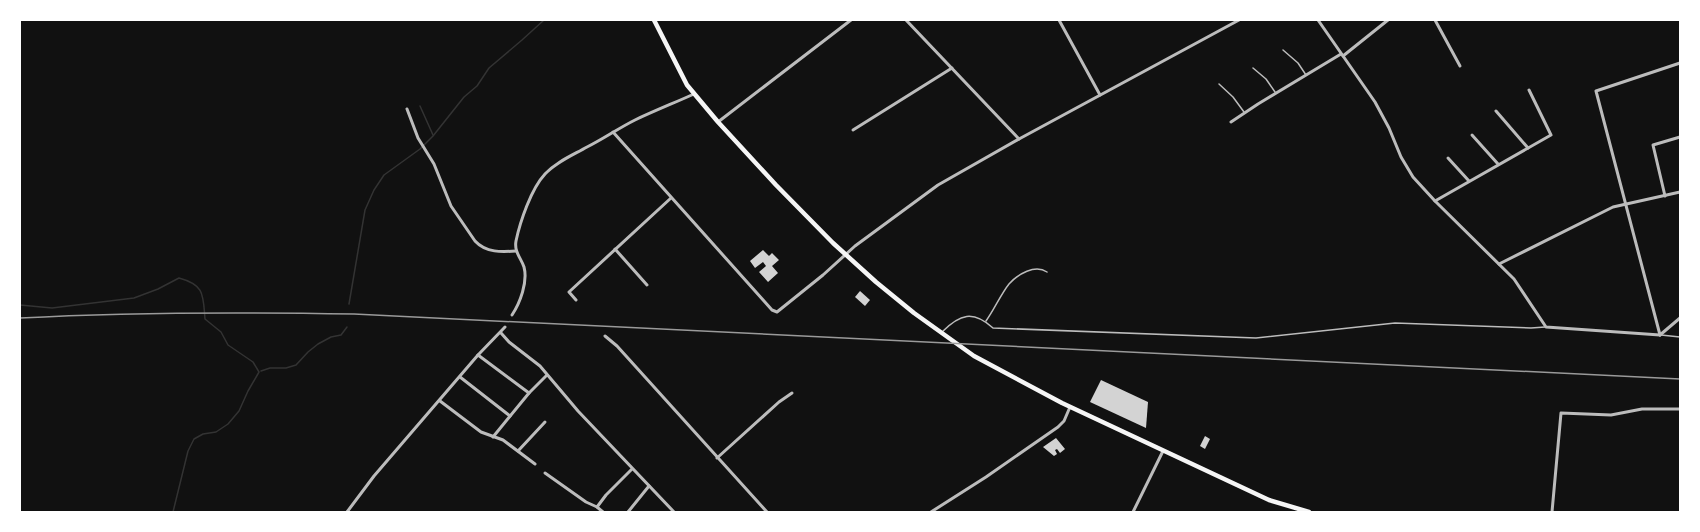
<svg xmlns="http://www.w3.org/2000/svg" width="1700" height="532" font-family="'Archivo Narrow',sans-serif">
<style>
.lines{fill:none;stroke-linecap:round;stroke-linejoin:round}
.stream{stroke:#333;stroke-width:1.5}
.building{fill:#d3d3d3}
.service{stroke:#bcbcbc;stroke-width:1.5}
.minor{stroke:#bcbcbc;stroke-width:3}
.tertiary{stroke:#bcbcbc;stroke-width:3}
.primary{stroke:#f5f5f5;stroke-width:4.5}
.rail{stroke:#9a9a9a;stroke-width:1.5}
</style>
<rect width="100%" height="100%" fill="#111"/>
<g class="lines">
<!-- stream -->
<g class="stream">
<path d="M420,106L433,135"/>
<path d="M349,304L365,210L374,190L384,175L420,149L433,136L464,97L477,86L489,68L522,40L544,20"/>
<path d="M20,305L52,308L134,298L158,289L179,278C205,285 203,295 205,319L221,332L228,345L253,362L259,372L248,391L239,411L228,424L216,432L203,434L194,439L188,451L173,512"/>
<path d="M261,371L270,368H286L296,365L308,352L318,344L331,337L341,335L347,327"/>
</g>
</g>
<!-- building -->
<g class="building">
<path d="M763,250L769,256L772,253L779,260L772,266L778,273L768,282L759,272L766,266L763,262L755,268L750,261Z"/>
<path d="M860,291L870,300L865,306L855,297Z"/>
<path d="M1101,380L1148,402L1146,428L1090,402Z"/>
<path d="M1205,436L1210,439L1205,449L1200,446Z"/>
<path d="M1056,438L1065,449L1060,453L1057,449L1055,450L1057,454L1054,456L1043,447Z"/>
</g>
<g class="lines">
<!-- service -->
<g class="service">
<path d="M1283,50L1298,63L1306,75"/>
<path d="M1253,68L1266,79L1275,92"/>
<path d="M1219,84L1233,97L1244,112"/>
<path d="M986,321C994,310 1001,294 1009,284C1018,274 1035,264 1047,272"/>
<path d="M942,332C960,314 973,310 993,328L1256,338L1395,323L1531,328L1545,327"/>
<path d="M1661,335L1680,337"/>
</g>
<!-- minor -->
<g class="minor">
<path d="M906,20L1019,139"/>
<path d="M1059,20L1100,95"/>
<path d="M1318,20L1375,102L1389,128L1401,157L1413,177L1435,201L1514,279L1546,327L1660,335"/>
<path d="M1435,20L1460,66"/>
<path d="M1343,56L1388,20"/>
<path d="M407,109L418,138L434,164L451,206L475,241C486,253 502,252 516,251"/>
<path d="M1496,111L1528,148"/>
<path d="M1231,122L1258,104L1341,54"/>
<path d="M853,130L952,68"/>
<path d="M613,132L772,310L777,312L823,275L855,246L938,185L1019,139L1239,20"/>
<path d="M1472,135L1498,164"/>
<path d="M1448,158L1469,181"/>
<path d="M1665,196L1653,145L1680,137"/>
<path d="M1435,201L1551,135L1529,90"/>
<path d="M615,249L647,285"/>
<path d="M1499,264L1613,207L1680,192"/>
<path d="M576,300L569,292L671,198"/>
<path d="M512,315C520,303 528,282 524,267C521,258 514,252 516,241C520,222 531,189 545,174C556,162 573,155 587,147C603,139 619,128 635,120C654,111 674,103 694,94"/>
<path d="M501,333L509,342L540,366L578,411L674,512"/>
<path d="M1660,335L1596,91L1680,63"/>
<path d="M1660,335L1680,318"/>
<path d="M605,336L617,346L767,512"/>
<path d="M478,355L529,393"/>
<path d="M460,377L510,416"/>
<path d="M440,401L481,432L503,440L535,464"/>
<path d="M493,437L529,393L547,375"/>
<path d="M518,451L545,422"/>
<path d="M717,458L779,402L792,393"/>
<path d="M545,473L586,502L597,507L603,512"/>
<path d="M597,507L606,495L632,469"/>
<path d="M347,512L374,476L478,355L505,327"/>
<path d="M628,512L649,486"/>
<path d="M1133,512L1163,451"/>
<path d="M1552,512L1561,413L1611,415L1642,409H1680"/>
</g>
<!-- tertiary -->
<g class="tertiary">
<path d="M718,122L851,20"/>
<path d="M931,512L986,477L1058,427L1064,421L1070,407"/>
</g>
<!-- primary -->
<path class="primary" d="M654,20L687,85L718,122L776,185L833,243L876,282L914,313L974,356L1062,403L1269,500L1309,512"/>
<!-- rail -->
<path class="rail" d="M20,318C131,312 242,312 354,314L1680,379"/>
</g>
<!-- border -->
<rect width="1700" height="532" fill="none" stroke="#ffffff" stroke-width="42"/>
</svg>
